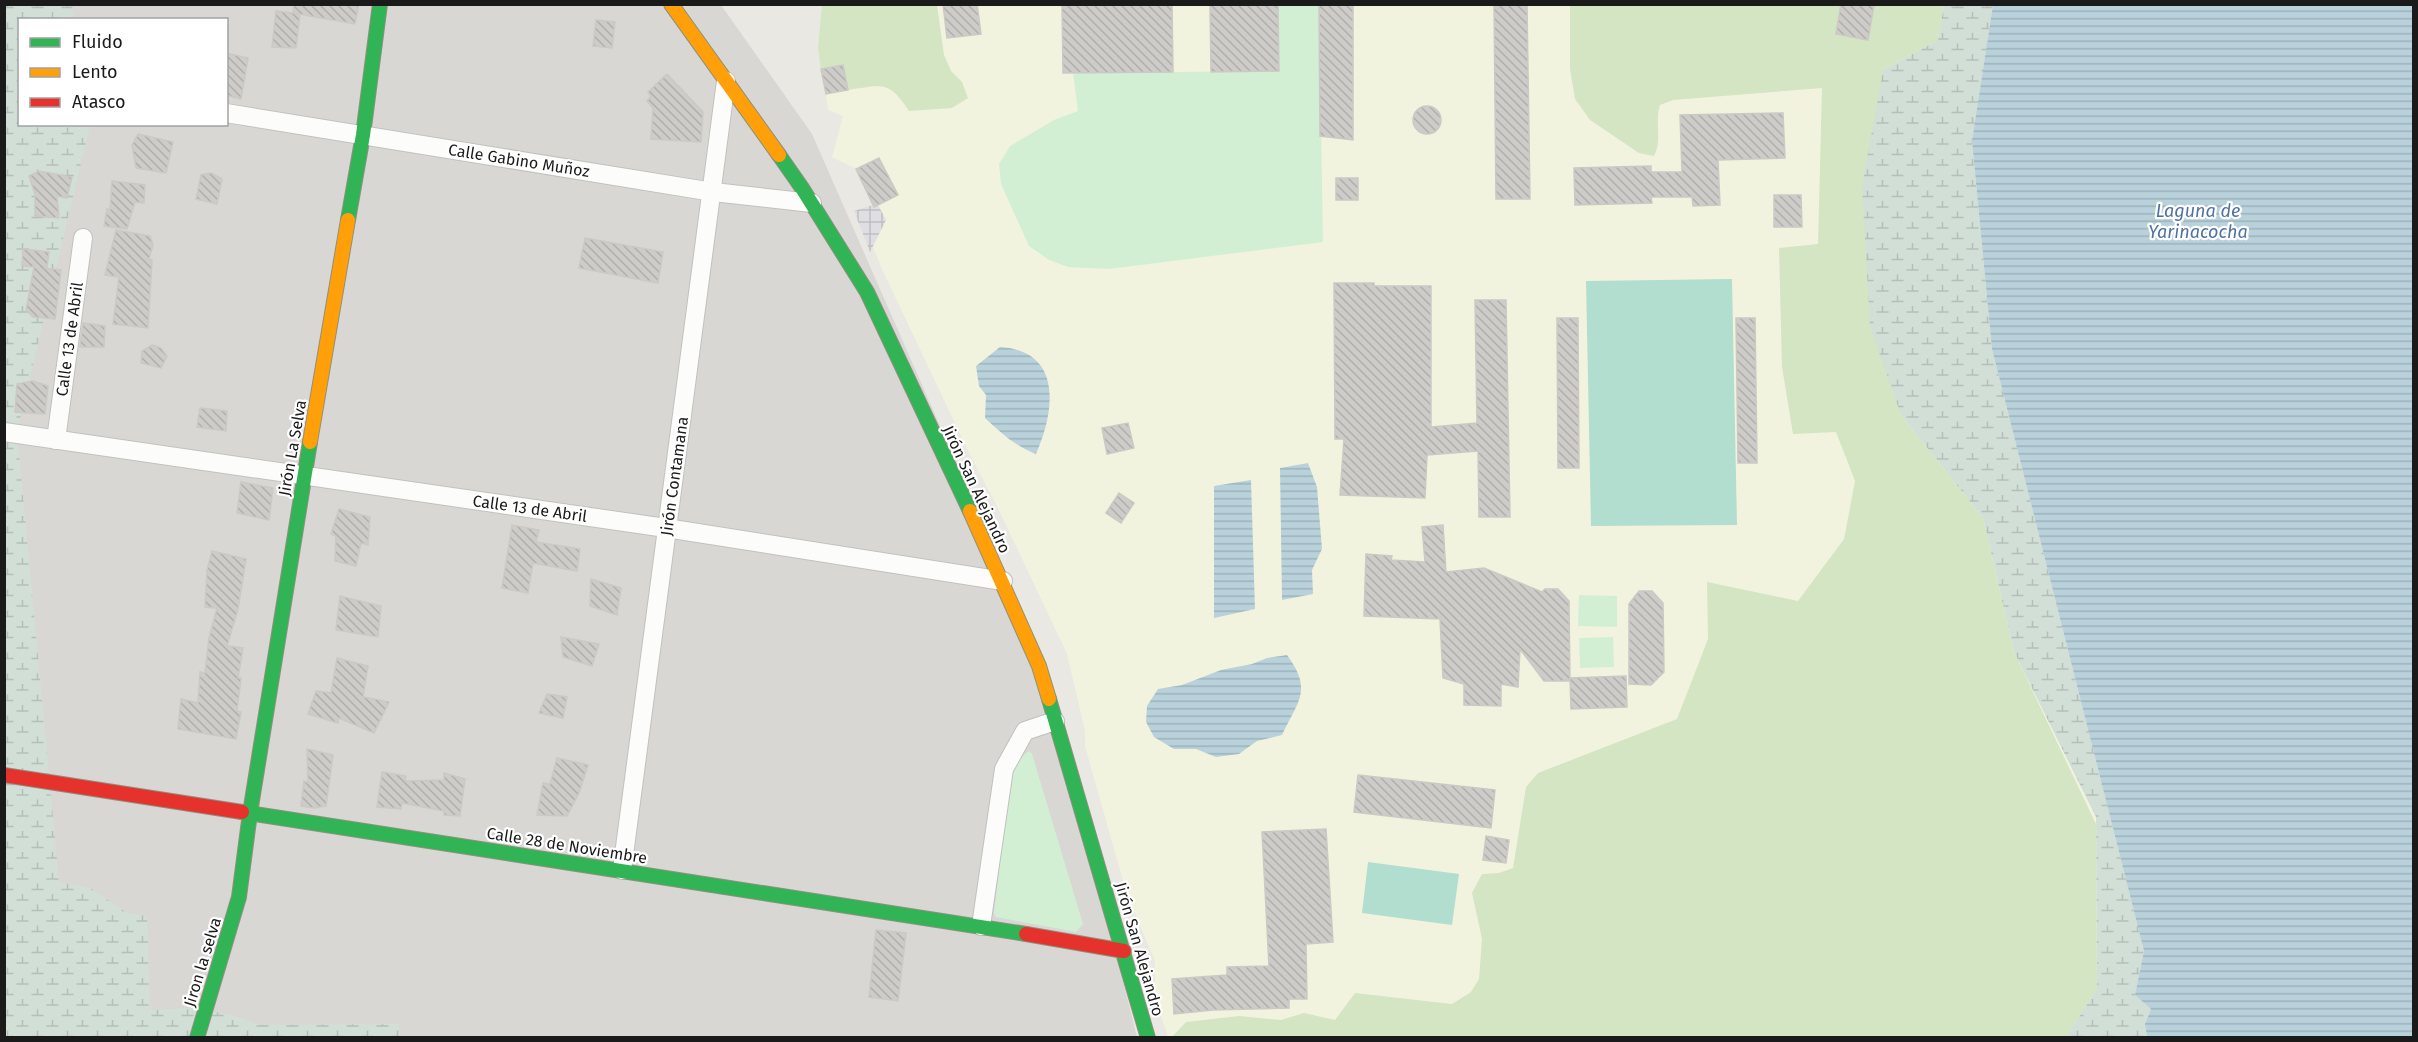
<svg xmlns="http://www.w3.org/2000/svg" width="2418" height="1042" font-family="'Fira Sans',sans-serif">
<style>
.residential{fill:#d8d7d4;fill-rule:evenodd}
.education{fill:#f2f3de}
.grass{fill:#d3e5c3}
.wetland{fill:url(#wetland-marsh)}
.park{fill:#d2efd4}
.pitch{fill:#b1dece}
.plaza{fill:url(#plaza-grid)}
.water{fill:url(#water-rules)}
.building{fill:url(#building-back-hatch);stroke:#ccc9c5;stroke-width:1.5}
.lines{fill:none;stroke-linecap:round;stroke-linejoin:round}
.street-casing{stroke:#c1c1bf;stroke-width:20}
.fast-casing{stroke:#8e917d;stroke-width:16}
.slow-casing{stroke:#8e917d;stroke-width:16}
.jam-casing{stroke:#8e917d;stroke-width:16}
.street{stroke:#fcfcfb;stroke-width:18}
.fast{stroke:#30b455;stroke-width:14}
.slow{stroke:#ff9f0a;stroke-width:14}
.jam{stroke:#e5322d;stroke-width:14}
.labels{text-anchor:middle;stroke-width:4.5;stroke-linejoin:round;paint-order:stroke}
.street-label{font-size:16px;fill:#1a1a1a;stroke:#fff}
.water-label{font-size:18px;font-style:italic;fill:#5072a1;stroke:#fff}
</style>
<defs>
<pattern id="wetland-marsh" width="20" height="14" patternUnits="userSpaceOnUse" patternTransform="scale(1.5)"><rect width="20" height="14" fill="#d2dfd7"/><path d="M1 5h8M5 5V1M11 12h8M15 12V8" fill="none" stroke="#b4bfb8"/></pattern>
<pattern id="plaza-grid" width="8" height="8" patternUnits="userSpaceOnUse" patternTransform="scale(1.5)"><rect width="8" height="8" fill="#dfdee2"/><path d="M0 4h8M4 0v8" fill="none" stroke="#bfbec1"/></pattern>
<pattern id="water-rules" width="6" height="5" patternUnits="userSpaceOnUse" patternTransform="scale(1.5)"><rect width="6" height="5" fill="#b9d1da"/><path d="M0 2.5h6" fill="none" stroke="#9eb3ba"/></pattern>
<pattern id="building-back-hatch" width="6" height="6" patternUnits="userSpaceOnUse" patternTransform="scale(1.5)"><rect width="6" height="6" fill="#ceccc8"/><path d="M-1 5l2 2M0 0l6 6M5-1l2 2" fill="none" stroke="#b0afab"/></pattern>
</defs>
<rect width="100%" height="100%" fill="#e9e8e3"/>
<!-- residential -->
<path class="residential" d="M5,5H721L812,134L1044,663L1137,1037L400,1038L398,1024L5,1038ZM20,20H226V124H20Z"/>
<!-- education -->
<path class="education" d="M822,5H1944L1938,40L2014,652L2096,817L2098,974L2066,1037H1168L1155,998V961L1127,895L1085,746V731L1067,654L998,508L970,455L882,269L873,247L886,220L860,171L832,157L843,116L828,110L826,94L848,90L843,65L821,69Z"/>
<!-- grass -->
<g class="grass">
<path d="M822,5H937L944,55L951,71L962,82L968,98L952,108L909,111C889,80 882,85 848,90L843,65L821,69L818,48Z"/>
<path d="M1570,5H1944L1938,40L1883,70L1901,415L1983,518L2014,652L2096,824L2097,989L2066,1037L1171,1038L1186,1022L1239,1016L1281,1020L1304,1013L1335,1020L1355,993L1452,1004L1471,992L1479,979L1482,939L1472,893L1482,874L1499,873L1513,868L1526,787L1538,773L1677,719L1708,639L1707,582L1798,601L1844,539L1855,481L1836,432L1793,434L1782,367L1779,248L1818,244L1822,88L1673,100L1660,105C1654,123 1663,139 1654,156L1639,153L1590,120L1575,99L1570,69Z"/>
</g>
<!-- wetland -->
<g class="wetland">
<path d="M5,5H72L74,19L20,20V124L90,125L17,432L59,882L92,889L127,913L147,916L150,1010L193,1008L231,1015L261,1025L398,1024L400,1037L5,1038Z"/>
<path d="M1944,5H1993L1972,142L1992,349L2144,951L2135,995L2151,1009L2145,1024L2147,1037H2066L2097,989L2096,817L2014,652L1983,518L1901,415L1870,327L1862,186L1883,70L1938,40Z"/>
</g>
<!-- park -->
<g class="park">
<path d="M1278,5H1319L1323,242L1109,269L1068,267L1049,260L1029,246L1001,184L999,164L1010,146L1054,120L1078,111L1073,73L1278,71Z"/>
<path d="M1579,595L1617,596V627L1578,626Z"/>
<path d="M1613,637L1614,667L1580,668L1579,638Z"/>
<path d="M1029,751L1032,754L1083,924L1076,932L996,917L994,913L1010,778L1018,760Z"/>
</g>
<!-- pitch -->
<g class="pitch">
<path d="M1732,279L1737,525L1591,526L1586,281Z"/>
<path d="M1368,862L1459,874L1452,925L1362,913Z"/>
</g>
<!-- plaza -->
<path class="plaza" d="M873,205L874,207L878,205L886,220L870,252L854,211Z"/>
<!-- water -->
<g class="water">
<path d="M1993,5H2413V1037H2147L2145,1024L2151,1009L2135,995L2144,951L1992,349L1972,141Z"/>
<path d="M1000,347C1063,351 1055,411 1036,454C1015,446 1001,433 985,418L986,395L979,386L976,366Z"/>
<path d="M1308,463L1317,487L1322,549L1312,570L1313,594L1282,600L1280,468Z"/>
<path d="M1251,480L1255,609L1214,618V486Z"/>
<path d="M1287,655C1313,690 1298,701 1282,735L1257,741L1239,754L1216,757L1196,749H1174L1154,737L1146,722L1147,706L1158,689L1182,685L1221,670L1252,664L1267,658Z"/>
</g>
<!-- building -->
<g class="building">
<path d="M294,4H359L355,24L293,13Z"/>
<path d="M943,4H977L981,34L947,38Z"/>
<path d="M1062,4H1172L1173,72L1063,73Z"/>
<path d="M1210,4H1278L1279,71L1211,72Z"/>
<path d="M1319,4H1353V140L1320,136Z"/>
<path d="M1494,4H1527L1530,199H1496Z"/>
<path d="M1841,4H1874L1868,40L1836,34Z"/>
<path d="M276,11L300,14L296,48L272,47Z"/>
<path d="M596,20L615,22L612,48L593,46Z"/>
<path d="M226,53L248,58L241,99L226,95Z"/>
<path d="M843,65L848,90L826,94L821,69Z"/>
<path d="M667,74L703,112L701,142L651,139L653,108L647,101L651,96L648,92Z"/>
<circle cx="1427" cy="120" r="14"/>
<path d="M1783,113L1785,158L1718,160L1720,205L1693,206L1692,197H1651L1652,203L1575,205L1574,168L1651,166V172H1682L1680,115Z"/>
<path d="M138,134L173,142L166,173L136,168L132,145Z"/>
<path d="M879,158L898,195L874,207L856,169Z"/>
<path d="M39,171L72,177L67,198L57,196L59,218L35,216V194L29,176Z"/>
<path d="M211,173L222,179L217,204L196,199L201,175Z"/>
<rect x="1336" y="178" width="22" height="22"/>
<path d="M112,181L145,185L144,203L135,202L127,229L104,226L107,209L110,210Z"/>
<path d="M1774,195H1801L1802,227H1774Z"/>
<path d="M116,230L150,236L153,245L149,259L152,260L148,328L113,324L119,277L105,275Z"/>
<path d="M585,238L663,252L658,283L579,268Z"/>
<path d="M23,249L49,252L47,268H44L61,270L55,319L33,317L26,310L34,267L22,266Z"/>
<path d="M1334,283H1374V286H1431V427L1477,423L1475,300H1506L1510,517H1479L1478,451L1427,455L1425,498L1340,495L1344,439H1335Z"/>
<path d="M1557,318H1578L1579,468H1558Z"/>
<path d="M1736,318H1755L1757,463H1738Z"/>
<path d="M83,323L105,326L104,347H80Z"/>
<path d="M152,345L161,348L167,356L161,368L141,363L142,351Z"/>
<path d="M33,381L48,386L45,414L15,412L17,384Z"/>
<path d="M200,408L227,411L226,431L197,427Z"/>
<path d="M1128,423L1134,448L1107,454L1102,428Z"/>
<path d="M241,482L273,488L269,520L237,513Z"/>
<path d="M1119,493L1134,503L1121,523L1106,513Z"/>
<path d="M339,509L370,517L368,545L361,543L356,566L335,561L336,536L331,534Z"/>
<path d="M512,525L539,530L536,542L580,549L577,571L533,563L528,593L502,588Z"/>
<path d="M1443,525L1446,572L1484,568L1542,592L1545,589H1558L1569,601L1570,681H1544L1520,649L1518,687L1501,684V706L1464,705V684L1443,678L1440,619L1364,616L1366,554L1392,556L1391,560L1425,562L1422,527Z"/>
<path d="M212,551L246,559L238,609L227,646L243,648L238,678H241L237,711L241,712L236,739L178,729L181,699L198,703L200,672L205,673L209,638L217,608L205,607L207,570Z"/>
<path d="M591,579L621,588L617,615L590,606Z"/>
<path d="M1639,591H1652L1663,603L1664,672L1651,685L1629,684V604Z"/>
<path d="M340,596L381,606L378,637L336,630Z"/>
<path d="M561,637L599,644L592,666L563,657Z"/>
<path d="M337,658L368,666L363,697L389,702L374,733L339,718L338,723L308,714L316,691L331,693Z"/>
<path d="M1626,676L1627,707L1571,709L1570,678Z"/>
<path d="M547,694L567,697L563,718L539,713Z"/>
<path d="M307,749L333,755L326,806L314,808L301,806L304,781L308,783Z"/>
<path d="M557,758L588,765L579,793L567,816L537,815L543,783L550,784Z"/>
<path d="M382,772L406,776L405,781L444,780V773L465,779L460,816L444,815V811L402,803L401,809L377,807Z"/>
<path d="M1358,775L1495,790L1491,828L1354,812Z"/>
<path d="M1326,829L1333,942L1306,944L1307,999H1289V1008L1213,1010L1174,1014L1172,979L1227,975V967L1269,966L1262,832Z"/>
<path d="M1486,836L1509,840L1506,863L1483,860Z"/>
<path d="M876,930L906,933L898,1001L869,997Z"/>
</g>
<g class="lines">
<!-- street casing -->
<g class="street-casing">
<g id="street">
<path d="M226,113L713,192L812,203"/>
<path d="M4,432L666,528L1003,581"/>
<path d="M56,440L83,238"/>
<path d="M622,870L726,81"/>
<path d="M981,926L1004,769L1025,731L1055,721"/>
</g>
</g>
<!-- fast casing -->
<g class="fast-casing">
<g id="fast">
<path d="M779,155L802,188L867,292L970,511"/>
<path d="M348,220L363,135L380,4"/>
<path d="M1049,699L1148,1038"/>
<path d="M242,812L1026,934"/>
<path d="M197,1038L239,897L250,813L310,442"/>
</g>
</g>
<!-- slow casing -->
<g class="slow-casing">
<g id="slow">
<path d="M671,4L779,155"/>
<path d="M310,442L348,220"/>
<path d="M970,511L1039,666L1049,699"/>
</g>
</g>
<!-- jam casing -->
<g class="jam-casing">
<g id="jam">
<path d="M4,775L242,812"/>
<path d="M1026,934L1124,951"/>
</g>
</g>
<!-- street -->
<use href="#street" class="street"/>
<!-- fast -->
<use href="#fast" class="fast"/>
<!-- slow -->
<use href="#slow" class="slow"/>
<!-- jam -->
<use href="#jam" class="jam"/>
</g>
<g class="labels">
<!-- street labels -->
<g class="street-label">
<text transform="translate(519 160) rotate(9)" y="6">Calle Gabino Muñoz</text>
<text transform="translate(69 339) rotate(-82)" y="6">Calle 13 de Abril</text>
<text transform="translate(292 448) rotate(-80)" y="6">Jirón La Selva</text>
<text transform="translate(674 476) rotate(-82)" y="6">Jirón Contamana</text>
<text transform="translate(977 489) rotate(65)" y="6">Jirón San Alejandro</text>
<text transform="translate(530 508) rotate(8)" y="6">Calle 13 de Abril</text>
<text transform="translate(567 845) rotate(9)" y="6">Calle 28 de Noviembre</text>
<text transform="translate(1140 949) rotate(74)" y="6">Jirón San Alejandro</text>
<text transform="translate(202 962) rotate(-73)" y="6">Jiron la selva</text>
</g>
<!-- water labels -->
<g class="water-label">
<text x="2198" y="217">Laguna de<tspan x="2198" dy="21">Yarinacocha</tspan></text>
</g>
</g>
<!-- border -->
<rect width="2418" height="1042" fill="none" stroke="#1a1a1a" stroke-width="12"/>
<!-- legend -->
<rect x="18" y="18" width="210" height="108" fill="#ffffff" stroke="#a3a3a3" stroke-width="1.5"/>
<rect x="30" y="38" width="30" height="9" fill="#30b455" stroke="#a3a3a3" stroke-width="1.5"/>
<text x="72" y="48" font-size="18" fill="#1a1a1a">Fluido</text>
<rect x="30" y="68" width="30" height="9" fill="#ff9f0a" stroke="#a3a3a3" stroke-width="1.5"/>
<text x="72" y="78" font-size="18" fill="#1a1a1a">Lento</text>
<rect x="30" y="98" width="30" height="9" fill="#e5322d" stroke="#a3a3a3" stroke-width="1.5"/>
<text x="72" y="108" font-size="18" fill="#1a1a1a">Atasco</text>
</svg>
